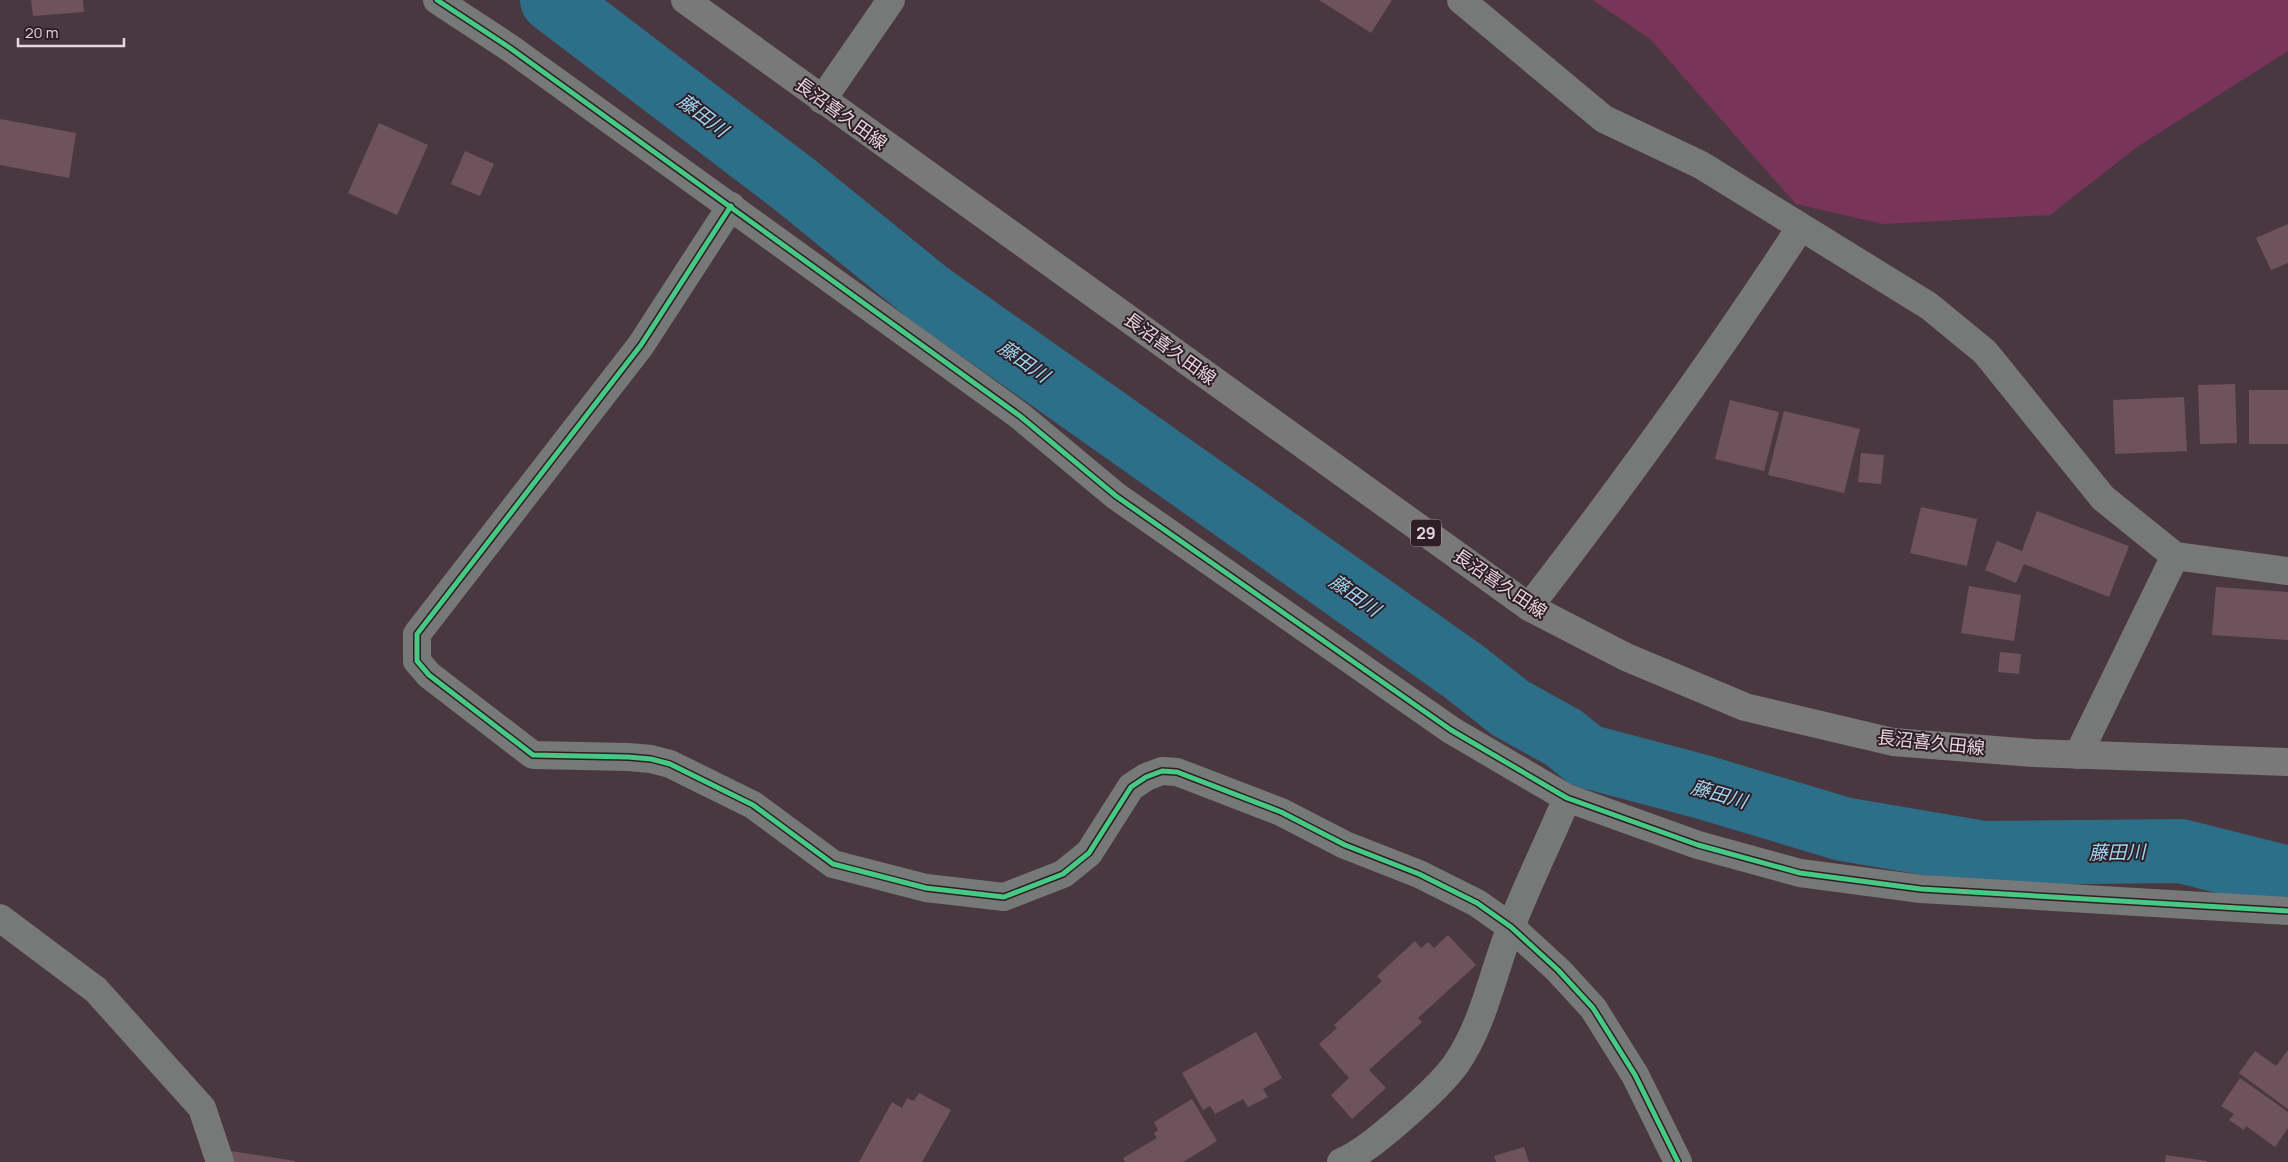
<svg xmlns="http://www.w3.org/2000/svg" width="2288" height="1162" font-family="Manrope,'Noto Sans JP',sans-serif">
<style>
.green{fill:#79345a}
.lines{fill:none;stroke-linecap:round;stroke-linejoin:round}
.river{stroke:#2d6e89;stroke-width:64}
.building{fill:#6f535c}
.minor{stroke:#767978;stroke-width:28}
.major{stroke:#7a7979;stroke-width:28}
.cycleway-casing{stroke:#2e1e26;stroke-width:8}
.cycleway{stroke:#46c982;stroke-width:5}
.labels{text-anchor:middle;stroke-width:4;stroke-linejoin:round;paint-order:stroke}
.shield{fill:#2e1e26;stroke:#b29ea8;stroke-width:1}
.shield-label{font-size:16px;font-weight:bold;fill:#ead5df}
.street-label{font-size:18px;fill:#ead5df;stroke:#2e1e26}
.water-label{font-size:19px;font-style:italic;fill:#9fd8f2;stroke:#2e1e26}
</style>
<rect width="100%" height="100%" fill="#4a3841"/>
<!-- green -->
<path class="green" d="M1593,0H2288V51L2137,147L2050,215L1883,224L1796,204L1650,39Z"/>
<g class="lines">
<!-- river -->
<path class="river" d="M552,0L795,185L929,294L1463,671L1510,708L1564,738L1586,756L1703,787L1843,829L1984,853L2181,851L2288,878"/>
</g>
<!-- building -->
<g class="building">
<path d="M31,0H83L84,12L33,16Z"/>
<path d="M1319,0H1392L1371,33Z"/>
<path d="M0,119L76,133L69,178L0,165Z"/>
<path d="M379,123L428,145L397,215L348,193Z"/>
<path d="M465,151L494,164L480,196L451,184Z"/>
<path d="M2288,224V263L2271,270L2256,238Z"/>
<path d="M2235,384L2237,443L2200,444L2198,385Z"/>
<rect x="2249" y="390" width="39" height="54"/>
<path d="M2184,397L2187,451L2115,454L2113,400Z"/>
<path d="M1730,400L1779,412L1764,471L1715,459Z"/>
<path d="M1784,411L1860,429L1844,493L1768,475Z"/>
<path d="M1861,453L1884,455L1881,484L1858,482Z"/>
<path d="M1921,507L1977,519L1967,566L1910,553Z"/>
<path d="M2037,511L2129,546L2109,597L2024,564L2016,583L1985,570L1997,541L2022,551Z"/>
<path d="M1969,586L2021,595L2014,641L1961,633Z"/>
<path d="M2216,587L2288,592V640L2212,635Z"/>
<path d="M2000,652L2021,654L2019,674L1998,672Z"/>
<path d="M1448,935L1476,965L1418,1018L1422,1022L1369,1070L1386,1088L1352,1119L1331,1095L1349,1078L1319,1044L1337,1028L1334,1025L1382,981L1377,976L1415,941L1421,948L1428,942L1434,948Z"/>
<path d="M1256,1032L1282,1078L1263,1089L1268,1097L1248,1107L1243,1099L1215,1114L1210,1106L1203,1110L1182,1073Z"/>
<path d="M2288,1050V1109L2239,1073L2255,1051L2276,1066Z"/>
<path d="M2240,1078L2288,1112V1128L2275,1147L2246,1126L2244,1130L2229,1120L2234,1114L2221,1106Z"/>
<path d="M919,1093L951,1110L922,1162H859L892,1102L902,1108L907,1098L914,1101Z"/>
<path d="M1192,1099L1217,1141L1183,1162H1125L1123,1158L1157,1138L1154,1133L1158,1130L1154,1122Z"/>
<path d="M1524,1147L1529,1162H1496L1494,1156Z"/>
<path d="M231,1151L295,1161V1162H229Z"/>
<path d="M2166,1155L2207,1161V1162H2165Z"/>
</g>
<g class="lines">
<!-- minor -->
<g class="minor">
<path d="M437,0L510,48L1020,416L1116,496L1451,730L1567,798L1698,845L1800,873L1921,889L2288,911"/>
<path d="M1461,0L1604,119L1701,165L1929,306L1985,352L2103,498L2175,556L2288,571"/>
<path d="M822,100L891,0"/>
<path d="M731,206L641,345L417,634V661L429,675L533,755L628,757L651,759L670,764L753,805L833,864L926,888L1004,897L1063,874L1089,853L1131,787L1146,777L1162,771L1177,772L1281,812L1345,845L1419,874L1477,903L1511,927L1558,970L1593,1008L1635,1075L1678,1162"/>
<path d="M1529,607C1624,484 1715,358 1800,228"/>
<path d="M2078,755L2175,556"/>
<path d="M0,918L96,990L202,1108L220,1162"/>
<path d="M1341,1162C1367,1153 1439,1088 1456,1064C1484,1024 1493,971 1511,927C1528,883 1549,841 1567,798"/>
</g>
<!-- major -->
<path class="major" d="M685,0L1529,607L1626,657L1745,707L1893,742L2033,753L2288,762"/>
<!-- cycleway casing -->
<g class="cycleway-casing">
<g id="cycleway">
<path d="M437,0L510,48L1020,416L1116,496L1451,730L1567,798L1698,845L1800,873L1921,889L2288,911"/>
<path d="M731,206L641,345L417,634V661L429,675L533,755L628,757L651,759L670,764L753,805L833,864L926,888L1004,897L1063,874L1089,853L1131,787L1146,777L1162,771L1177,772L1281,812L1345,845L1419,874L1477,903L1511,927L1558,970L1593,1008L1635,1075L1678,1162"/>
</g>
</g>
<!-- cycleway -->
<use href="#cycleway" class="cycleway"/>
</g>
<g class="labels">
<!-- shield labels -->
<rect class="shield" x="1411" y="519.5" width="30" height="27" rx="4"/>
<g class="shield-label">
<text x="1426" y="539">29</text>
</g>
<!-- street labels -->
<g class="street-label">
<text transform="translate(841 114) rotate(36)" y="6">長沼喜久田線</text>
<text transform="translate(1170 349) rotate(36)" y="6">長沼喜久田線</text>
<text transform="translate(1500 584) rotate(34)" y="6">長沼喜久田線</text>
<text transform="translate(1931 743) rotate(6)" y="6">長沼喜久田線</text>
</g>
<!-- water labels -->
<g class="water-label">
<text transform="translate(703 115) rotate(37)" y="7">藤田川</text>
<text transform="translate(1024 361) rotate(35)" y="7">藤田川</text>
<text transform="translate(1355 595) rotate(35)" y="7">藤田川</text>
<text transform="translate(1719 794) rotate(16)" y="7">藤田川</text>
<text transform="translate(2117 852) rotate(-1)" y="7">藤田川</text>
</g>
</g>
<!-- scale -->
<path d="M18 38v8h106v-8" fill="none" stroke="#ead5df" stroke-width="2.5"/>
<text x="25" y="38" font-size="15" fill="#ead5df" stroke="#2e1e26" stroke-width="4" paint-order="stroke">20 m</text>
</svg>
